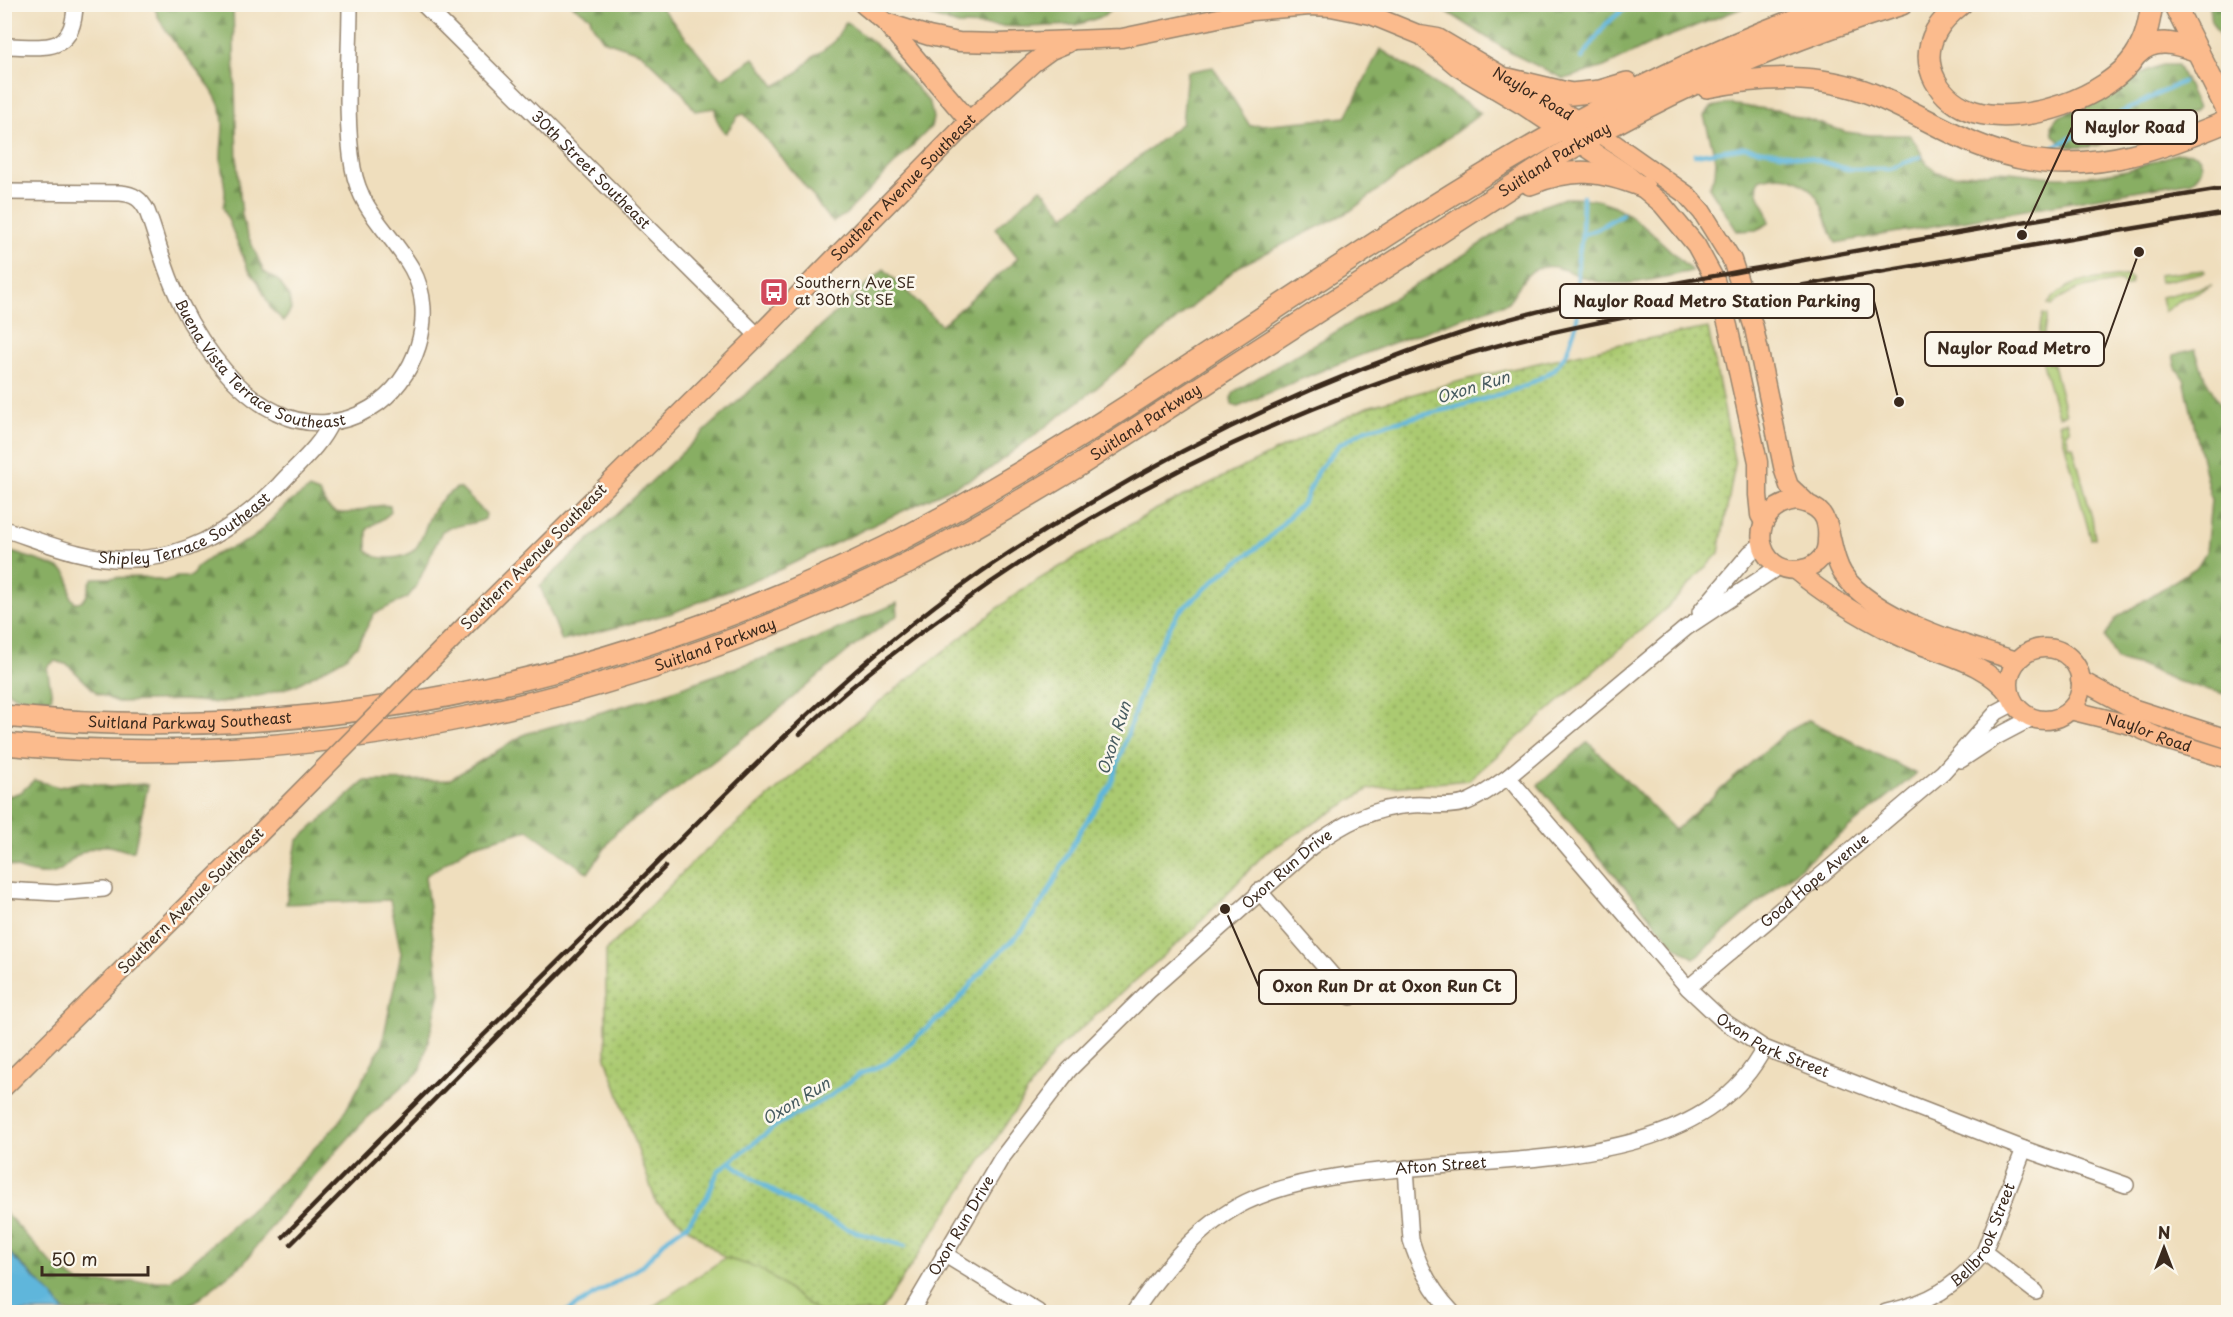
<svg xmlns="http://www.w3.org/2000/svg" width="2233" height="1317" font-family="'Playpen Sans',sans-serif">
<style>
.green{fill:#abca71;stroke:#737a48;stroke-width:1.5}
.forest{fill:url(#forest-firs);stroke:#626c40;stroke-width:1.5}
.park{fill:url(#park-dots);stroke:#737a48;stroke-width:1.5}
.water{fill:#5eb6db;stroke:#4c707c;stroke-width:1.5}
.lines{fill:none;stroke-linecap:round;stroke-linejoin:round}
.stream{stroke:#5eb6db;stroke-width:4.5}
.minor-casing{stroke:#95846e;stroke-width:18}
.major-casing{stroke:#95846e;stroke-width:21}
.highway-casing{stroke:#95846e;stroke-width:24}
.minor{stroke:#fff;stroke-width:15}
.major{stroke:#fbbb8d;stroke-width:18}
.highway{stroke:#fbbb8d;stroke-width:21}
.rail{stroke:#3b2a1e;stroke-width:4.5}
.major-bridge-casing{stroke:#95846e;stroke-width:21;stroke-linecap:butt}
.major-bridge{stroke:#fbbb8d;stroke-width:18}
.labels{text-anchor:middle;stroke-width:5;stroke-linejoin:round;paint-order:stroke}
.street-label{font-size:15px;fill:#3b2a1e;stroke:#fbf7ec}
.poi-label{font-size:15px;fill:#3b2a1e;stroke:#fbf7ec;text-anchor:start}
.water-label{font-size:16px;font-style:italic;fill:#475b60;stroke:#fbf7ec}
.leader{fill:none;stroke:#3b2a1e;stroke-width:2}
.callout-dot{fill:#3b2a1e;stroke:#fbf7ec;stroke-width:2}
.callout{fill:#fbf7ec;stroke:#3b2a1e;stroke-width:2}
.callout-label{font-size:16px;text-anchor:middle;font-weight:bold;fill:#3b2a1e}
</style>
<defs>
<pattern id="forest-firs" width="22" height="20" patternUnits="userSpaceOnUse" patternTransform="scale(1.5)"><rect width="22" height="20" fill="#88ae63"/><path d="M5 1l3.5 6h-7zM16 11l3.5 6h-7z" fill="#708e51"/></pattern>
<pattern id="park-dots" width="8" height="8" patternUnits="userSpaceOnUse" patternTransform="scale(1.5)"><rect width="8" height="8" fill="#abca71"/><path d="M2 2h.1M6 6h.1" fill="none" stroke="#8ca45c" stroke-width="1.8" stroke-linecap="round"/></pattern>
</defs>
<rect width="100%" height="100%" fill="#fbf7ec"/>
<filter id="ink" filterUnits="userSpaceOnUse"><feTurbulence type="fractalNoise" baseFrequency=".0167" numOctaves="2"/><feDisplacementMap in="SourceGraphic" scale="12" xChannelSelector="R" yChannelSelector="G"/><feConvolveMatrix kernelMatrix="1 2 1 2 8 2 1 2 1" color-interpolation-filters="sRGB"/></filter>
<filter id="wash" filterUnits="userSpaceOnUse"><feTurbulence type="fractalNoise" baseFrequency=".008" numOctaves="4" result="noise"/><feDisplacementMap in="SourceGraphic" scale="24" xChannelSelector="R" yChannelSelector="G"/><feGaussianBlur stdDeviation="1.35" result="paint"/><feColorMatrix in="noise" values="0 0 0 0 0 0 0 0 0 0 0 0 0 0 0 0 0 1.4 0 .05"/><feComposite in="paint" operator="in"/></filter>
<g filter="url(#wash)">
<rect width="100%" height="100%" fill="#efdebd"/>
<!-- green -->
<g class="green">
<path d="M2204,270L2205,272L2160,282L2158,275Z"/>
<path d="M2126,276L2132,279L2131,284L2125,287L2121,281C2098,285 2067,287 2052,306L2048,304C2067,278 2097,279 2126,276Z"/>
<path d="M2212,285L2177,302L2164,312L2161,297Z"/>
<path d="M2043,314L2047,315L2044,333L2047,346L2044,347L2048,363L2052,362L2066,414L2058,416C2050,384 2032,346 2043,314Z"/>
<path d="M2067,421L2070,430L2066,432L2069,446H2073L2092,518L2095,538L2091,539L2059,423Z"/>
<path d="M725,1258L759,1267L819,1312H645Z"/>
</g>
<!-- forest -->
<g class="forest">
<path d="M154,5H233L237,163L242,215L246,231L264,272L279,281L289,297L291,310L284,321L271,309L258,282L248,269L223,207C228,192 222,177 221,161C220,145 226,126 221,110C210,74 162,40 154,5Z"/>
<path d="M572,5H659L717,75L723,78L754,58L775,86L795,75L813,57L833,43L846,22L882,49L930,103L933,118L931,127L846,214L833,222C822,214 817,201 809,191C788,165 767,139 744,114L738,116L726,133L723,131L716,118L715,108L695,111L682,92L641,53L603,40L592,24L590,17Z"/>
<path d="M896,5L1116,4V5L1104,16L1086,22L1075,25L1028,27L958,25Z"/>
<path d="M1427,5H1750L1657,41L1604,67L1564,79L1511,53L1443,9Z"/>
<path d="M2210,5H2228V50L2212,23Z"/>
<path d="M1380,49L1481,113L1350,211L1238,267L1094,390L987,471L781,569L672,613L562,641L540,586L705,431L884,269L941,325L1018,258L995,228L1041,188L1065,215L1182,123L1187,72L1213,67L1250,126L1346,117Z"/>
<path d="M2162,65H2178L2198,108C2189,117 2176,115 2164,119C2135,129 2098,153 2066,146L2053,135L2052,125L2058,117L2105,96L2146,71Z"/>
<path d="M1727,104L1782,111L1846,132L1870,135H1909C1921,145 1922,167 1940,173C1956,179 1978,172 1994,171C2014,171 2034,176 2054,177C2077,178 2103,175 2127,170C2146,167 2179,147 2196,154C2206,164 2202,173 2192,181L1836,243C1829,232 1827,219 1822,207C1809,180 1787,170 1759,180C1752,197 1770,206 1769,223L1757,230L1737,231L1709,187L1715,174L1716,160L1704,116L1712,107Z"/>
<path d="M1565,198C1579,198 1594,198 1607,203C1633,212 1671,251 1692,271C1659,278 1624,289 1591,280C1573,275 1557,261 1537,269C1523,274 1517,292 1507,303C1416,334 1325,366 1238,407L1232,405L1231,398L1235,391L1431,276L1536,208Z"/>
<path d="M2195,349L2205,378L2228,419V695L2176,681L2145,667L2117,660L2105,637L2116,618L2197,567L2206,552L2211,500L2184,379L2176,368L2173,355Z"/>
<path d="M457,488H460L486,514L485,519C473,525 456,524 442,531L416,587L408,597L374,614L357,646L345,658L296,685L263,695L219,703L184,700L117,702L97,693L68,665L55,661L47,667L52,697L49,699L17,697L5,690V550C15,554 63,566 67,574C71,581 69,591 71,598L75,602C92,602 85,586 93,578L144,577L164,581L177,577H189L193,575L196,568L214,555L252,539L286,505L309,489L319,493C322,496 324,501 326,505C340,525 371,501 390,506L391,512C384,520 374,522 367,530V550C373,557 379,558 388,558C425,558 419,534 433,511C439,501 448,493 457,488Z"/>
<path d="M897,603L898,615L848,651L759,726L676,790L616,832L588,873L528,830L471,846L425,876L440,993L421,1070L365,1120L287,1206L244,1263L196,1301L176,1312H65L52,1295L5,1248L4,1211L52,1264L80,1283L170,1281L269,1194L338,1124L382,1045L401,953L390,900L286,904L297,841L365,781L449,780L525,734L654,697L808,642Z"/>
<path d="M1809,720L1916,774L1782,882L1694,958L1675,946L1538,785L1588,742L1675,830L1786,732Z"/>
<path d="M34,780L59,787L77,783L95,784L110,787L143,784L148,785L134,851C124,853 115,844 102,846C96,847 86,850 80,854C69,860 63,873 50,874C34,876 19,868 5,864V790L9,796L21,792Z"/>
</g>
<!-- park -->
<path class="park" d="M1708,328L1735,464L1719,553L1672,603L1469,780L1369,789L1265,853L1193,930L1055,1051L880,1312H819L759,1268L725,1258L656,1202L606,1058V951L695,860L878,703L1021,590L1153,511L1367,407L1468,379L1630,342Z"/>
<!-- water -->
<path class="water" d="M5,1249L52,1295L65,1312H11L5,1290Z"/>
<g class="lines">
<!-- stream -->
<g class="stream">
<path d="M1582,58L1606,24L1630,4"/>
<path d="M2051,148L2182,82"/>
<path d="M1695,155L1744,147L1806,157L1847,169H1890L1920,157"/>
<path d="M1582,235L1597,229L1622,214"/>
<path d="M730,1162C763,1188 812,1214 851,1230C868,1237 887,1241 905,1246"/>
<path d="M566,1312L642,1266L668,1238L687,1225L707,1197L718,1171L777,1125L830,1096L860,1074L887,1063L956,1003L986,966L1022,931L1048,893L1080,831L1111,785L1151,661L1178,613L1224,572L1266,541L1305,500L1317,472L1339,445L1366,429L1456,407L1501,394L1526,386L1554,370L1567,352L1577,321L1578,260L1582,235L1583,196"/>
</g>
</g>
</g>
<g filter="url(#ink)">
<g class="lines">
<!-- minor casing -->
<g class="minor-casing">
<g id="minor">
<path id="s1" d="M423,4L758,336"/>
<path d="M4,46C44,46 74,56 75,4"/>
<path id="s2" d="M4,192L120,193C134,194 141,199 147,211C156,235 162,260 172,284C191,331 230,390 276,412C306,428 342,426 371,408C416,381 438,316 412,269C391,232 361,213 353,168C344,116 350,57 350,4"/>
<path id="s3" d="M4,529C29,537 53,547 78,553C159,574 223,541 279,485C297,465 320,447 331,422"/>
<path d="M1700,612L1750,553L1762,544"/>
<path d="M1961,760L1996,737L2032,718"/>
<path id="s4" d="M1508,777L1688,988L1722,1020L1764,1048L2024,1149L2126,1185"/>
<path d="M4,890L57,893L104,889"/>
<path d="M1259,891L1351,997"/>
<path id="s5" d="M1688,988L1943,772L1997,712L2014,703"/>
<path d="M1406,1168L1411,1240C1419,1267 1433,1292 1452,1312"/>
<path d="M1984,1252L2036,1292"/>
<path d="M944,1254L1038,1312"/>
<path id="s6" d="M911,1312L1001,1159L1069,1070L1149,991L1311,847C1342,824 1373,807 1413,805C1429,804 1449,808 1464,803C1480,798 1494,786 1508,777L1686,628L1772,571L1776,564"/>
<path id="s7" d="M1134,1312C1163,1269 1199,1225 1246,1202C1389,1133 1682,1208 1764,1048"/>
<path id="s8" d="M1886,1312C1930,1303 1956,1287 1984,1252L2024,1149"/>
</g>
</g>
<!-- major casing -->
<g class="major-casing">
<g id="major">
<path d="M863,4L885,22L969,121"/>
<path id="s9" d="M885,22L929,36L959,42L1000,43L1122,38L1252,11L1310,6L1331,7L1371,15L1420,35L1438,38L1599,133L1687,195L1702,212L1732,260L1754,328L1784,471L1789,486L1807,503"/>
<path d="M1426,40L1458,67L1524,106L1625,173L1662,204L1696,245L1715,280L1728,326L1758,462V495L1760,515L1764,522"/>
<path d="M1797,501C1820,506 1829,516 1827,540C1827,546 1826,552 1822,557C1817,563 1810,568 1802,569C1755,578 1743,507 1797,501Z"/>
<path d="M1828,525C1832,540 1834,560 1843,574C1872,618 1967,646 2017,661"/>
<path d="M1795,570C1826,596 1861,617 1897,635C1935,654 1983,659 2010,695"/>
<path id="s10" d="M475,616L758,336L969,121L1033,63L1051,50L1068,43"/>
<circle cx="2045" cy="684" r="36"/>
<path d="M2080,680L2132,708L2228,739"/>
<path id="s11" d="M2070,710L2131,725L2163,739L2228,759"/>
<path d="M4,1087L257,836"/>
</g>
</g>
<!-- highway casing -->
<g class="highway-casing">
<g id="highway">
<path d="M1961,4C1951,12 1942,20 1936,31C1917,65 1940,102 1975,112C2024,126 2107,98 2135,56C2146,40 2149,23 2152,4"/>
<path d="M2174,4L2228,112"/>
<path d="M2137,54C2155,36 2177,44 2198,51"/>
<path d="M1508,79L1571,94L1600,91L1627,83"/>
<path d="M1707,87C1762,76 1819,73 1872,94C1926,116 1973,151 2031,160C2100,172 2166,147 2228,121"/>
<path d="M1530,184C1574,166 1600,170 1644,187"/>
<path id="s12" d="M4,716C314,747 607,683 886,547C932,524 977,498 1021,472C1291,311 1538,105 1839,4"/>
<path id="s13" d="M4,744C316,774 628,702 908,563C965,534 1020,501 1075,468L1560,155C1667,91 1782,41 1902,4"/>
</g>
</g>
<!-- minor -->
<use href="#minor" class="minor"/>
<!-- major -->
<use href="#major" class="major"/>
<!-- highway -->
<use href="#highway" class="highway"/>
<!-- rail -->
<g class="rail">
<path d="M800,734C848,687 901,646 956,607C1114,493 1284,409 1471,353C1570,324 1674,309 1776,290C1926,264 2077,237 2228,213"/>
<path d="M283,1237C398,1119 515,1004 632,888C740,780 846,668 971,579C1008,552 1048,528 1087,505C1207,433 1329,376 1462,333C1564,300 1671,284 1776,265C1927,238 2077,212 2228,188"/>
<path d="M291,1244L665,867"/>
</g>
<!-- major-bridge casing -->
<g class="major-bridge-casing">
<path id="major-bridge" d="M257,836L475,616"/>
</g>
<!-- major-bridge -->
<use href="#major-bridge" class="major-bridge"/>
</g>
</g>
<!-- icons -->
<defs>
<g id="bus-square" transform="scale(1.5)"><rect x="-9" y="-9" width="18" height="18" rx="4" fill="#d1495b" stroke="#fbf7ec"/><path d="M-5-6H5V4H4V6H2V4H-2V6H-4V4H-5ZM-3.5-4V0h7V-4ZM-3.5 1.2v1.5H-2V1.2ZM2 1.2v1.5H3.5V1.2Z" fill="#fff"/></g>
</defs>
<g fill-rule="evenodd">
<use href="#bus-square" x="774" y="292"/>
</g>
<g class="labels">
<!-- street labels -->
<g class="street-label">
<text dy="5" stroke="none"><textPath href="#s9" startOffset="674">Naylor Road</textPath></text>
<text dy="5" stroke="none"><textPath href="#s13" startOffset="1696">Suitland Parkway</textPath></text>
<text dy="5" stroke="none"><textPath href="#s1" startOffset="236">30th Street Southeast</textPath></text>
<text dy="5" stroke="none"><textPath href="#s10" startOffset="606">Southern Avenue Southeast</textPath></text>
<text dy="5" stroke="none"><textPath href="#s2" startOffset="356">Buena Vista Terrace Southeast</textPath></text>
<text dy="5" stroke="none"><textPath href="#s13" startOffset="1210">Suitland Parkway</textPath></text>
<text dy="5" stroke="none"><textPath href="#s3" startOffset="192">Shipley Terrace Southeast</textPath></text>
<text transform="translate(534 557) rotate(-45)" y="5">Southern Avenue Southeast</text>
<text dy="5" stroke="none"><textPath href="#s13" startOffset="724">Suitland Parkway</textPath></text>
<text dy="5" stroke="none"><textPath href="#s12" startOffset="186">Suitland Parkway Southeast</textPath></text>
<text dy="5" stroke="none"><textPath href="#s11" startOffset="82">Naylor Road</textPath></text>
<text dy="5" stroke="none"><textPath href="#s6" startOffset="586">Oxon Run Drive</textPath></text>
<text dy="5" stroke="none"><textPath href="#s5" startOffset="166">Good Hope Avenue</textPath></text>
<text transform="translate(191 901) rotate(-45)" y="5">Southern Avenue Southeast</text>
<text dy="5" stroke="none"><textPath href="#s4" startOffset="381">Oxon Park Street</textPath></text>
<text dy="5" stroke="none"><textPath href="#s7" startOffset="358">Afton Street</textPath></text>
<text dy="5" stroke="none"><textPath href="#s6" startOffset="100">Oxon Run Drive</textPath></text>
<text dy="5" stroke="none"><textPath href="#s8" startOffset="132">Bellbrook Street</textPath></text>
</g>
<!-- poi labels -->
<g class="poi-label">
<text x="795" y="288">Southern Ave SE<tspan x="795" dy="17">at 30th St SE</tspan></text>
</g>
<!-- water labels -->
<g class="water-label">
<text transform="translate(1473 387) rotate(-17)" y="6">Oxon Run</text>
<text transform="translate(1114 738) rotate(-72)" y="6">Oxon Run</text>
<text transform="translate(796 1101) rotate(-31)" y="6">Oxon Run</text>
</g>
</g>
<!-- callouts -->
<path class="leader" d="M2022 235L2072 127M1899 402L1874 301M2139 252L2104 349M1225 909L1259 987"/>
<g class="callout-dot">
<circle cx="2022" cy="235" r="6"/>
<circle cx="1899" cy="402" r="6"/>
<circle cx="2139" cy="252" r="6"/>
<circle cx="1225" cy="909" r="6"/>
</g>
<g class="callout">
<rect x="2072" y="110" width="125" height="34" rx="6"/>
<rect x="1560" y="284" width="314" height="34" rx="6"/>
<rect x="1925" y="332" width="179" height="34" rx="6"/>
<rect x="1259" y="970" width="257" height="34" rx="6"/>
</g>
<g class="callout-label">
<text x="2135" y="133">Naylor Road</text>
<text x="1717" y="307">Naylor Road Metro Station Parking</text>
<text x="2014" y="354">Naylor Road Metro</text>
<text x="1387" y="992">Oxon Run Dr at Oxon Run Ct</text>
</g>
<!-- margin -->
<rect width="2233" height="1317" fill="none" stroke="#fbf7ec" stroke-width="24"/>
<!-- north arrow -->
<g transform="translate(2164 1248)" stroke="#fbf7ec" stroke-width="4.5" paint-order="stroke">
<path d="M0-4.5L10 22L0 15L-10 22Z" fill="#3b2a1e"/>
<text y="-9" font-size="16" font-weight="bold" text-anchor="middle" fill="#3b2a1e">N</text>
</g>
<!-- scale -->
<path d="M42 1266v9h106v-9" fill="none" stroke="#3b2a1e" stroke-width="3"/>
<text x="51" y="1266" font-size="18" fill="#3b2a1e" stroke="#fbf7ec" stroke-width="4.5" paint-order="stroke">50 m</text>
</svg>
